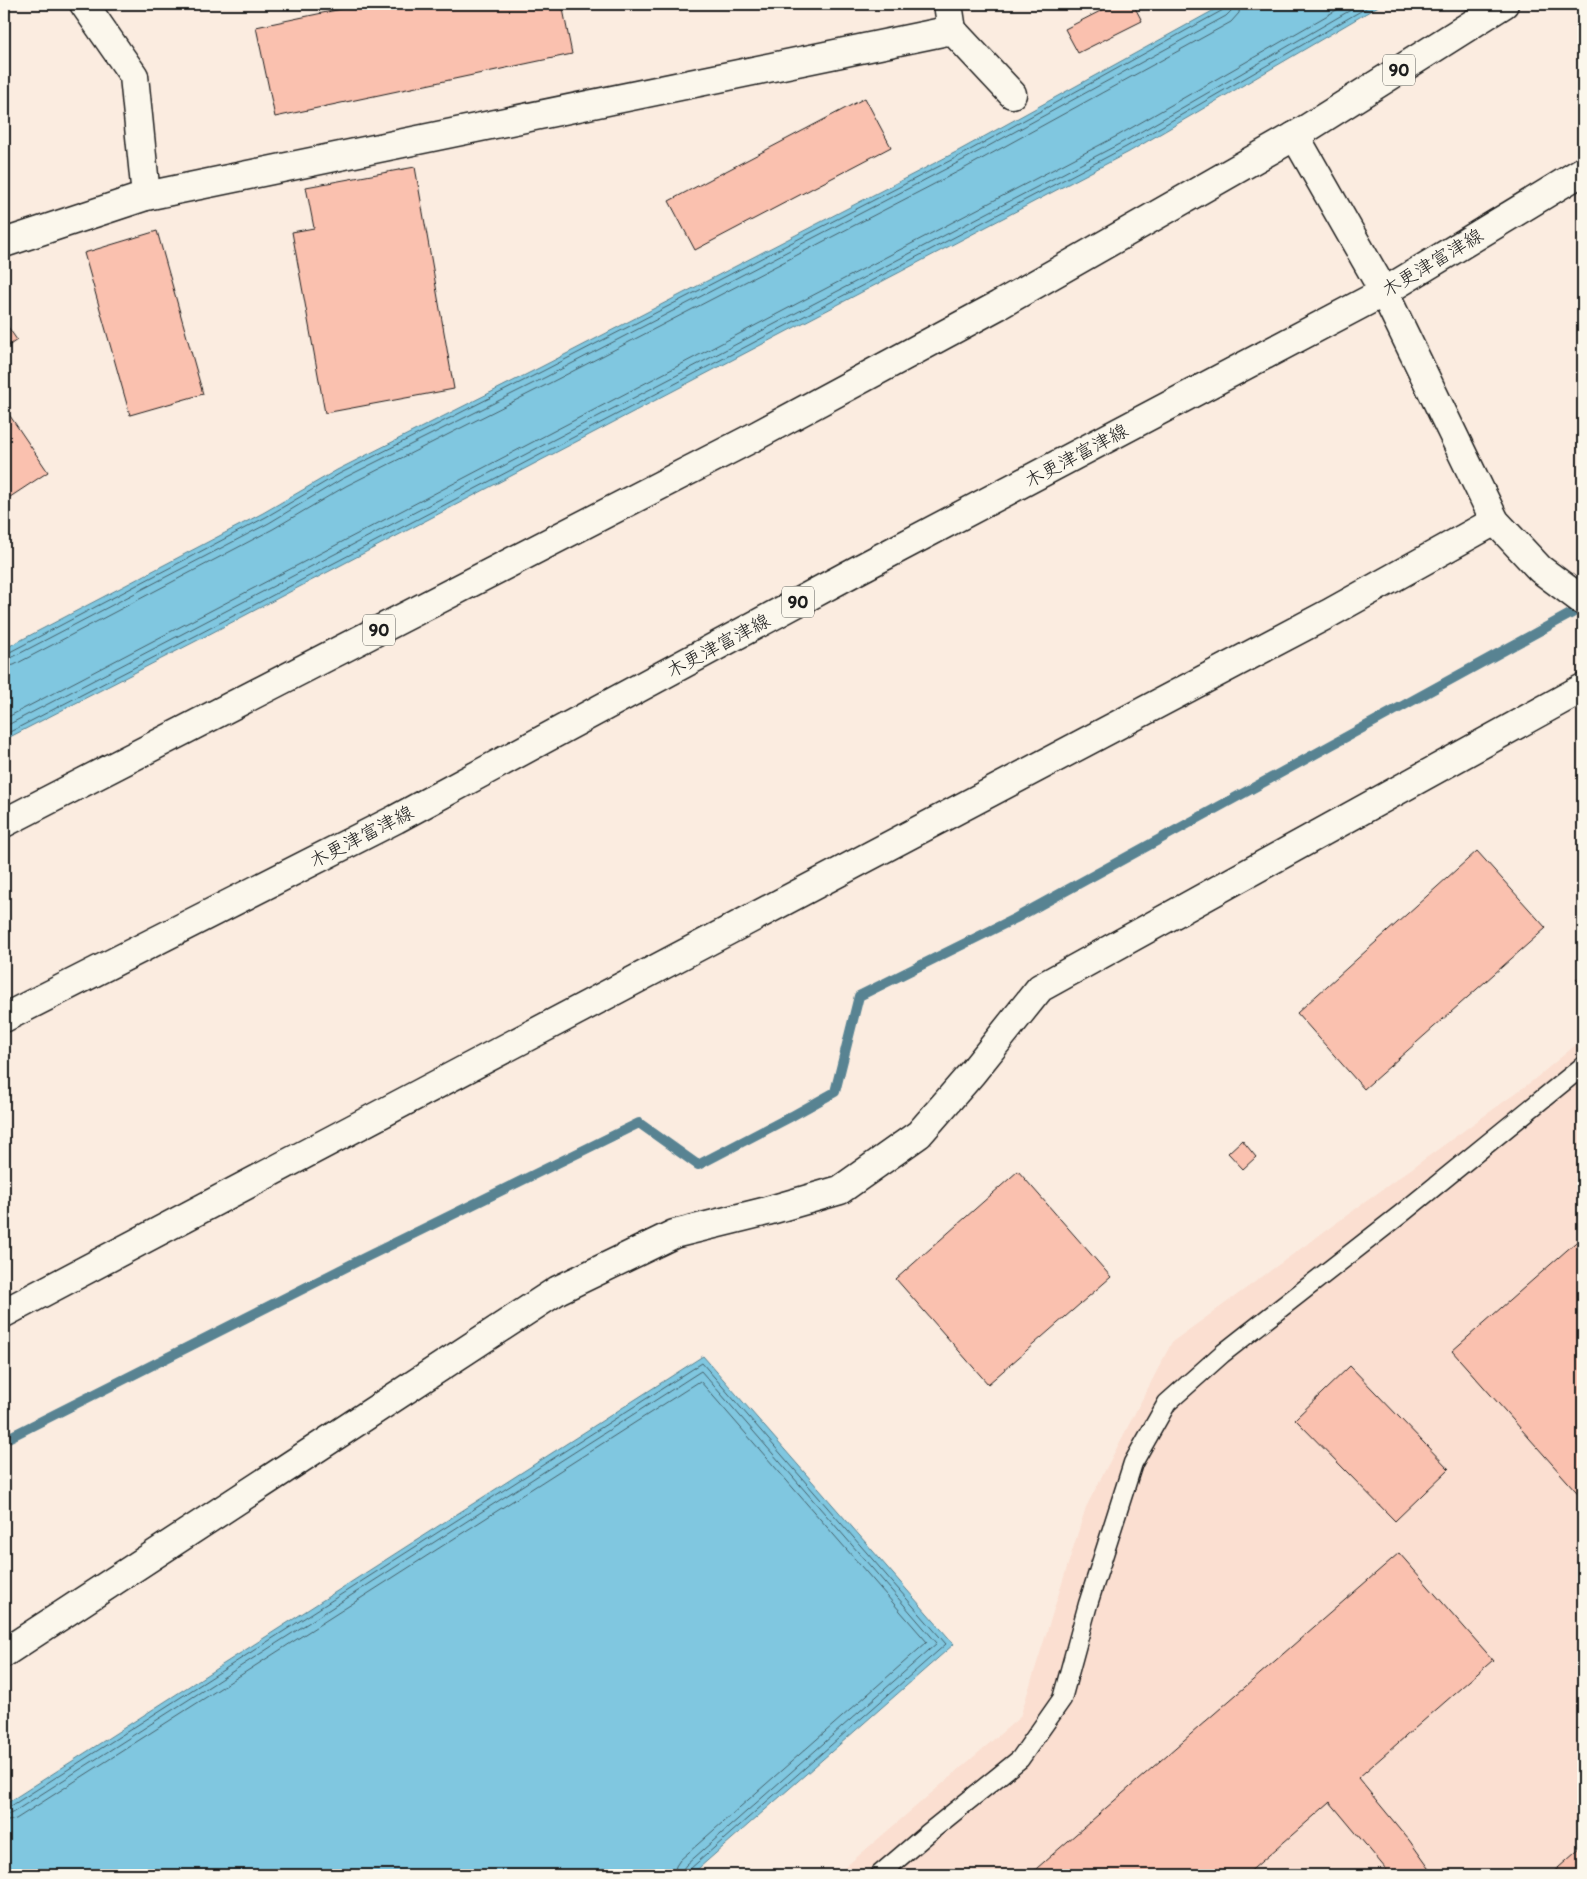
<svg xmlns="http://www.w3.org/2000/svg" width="1587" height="1879" font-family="Itim,'Klee One',sans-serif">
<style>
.built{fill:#fbdfd1}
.water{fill:#80c7e0;stroke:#588392}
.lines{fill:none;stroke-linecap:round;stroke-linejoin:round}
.shore{stroke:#44606a;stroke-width:1}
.stream{stroke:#588392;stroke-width:10}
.building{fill:#fac1af;stroke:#1c1c1c}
.lane-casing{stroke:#1c1c1c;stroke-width:21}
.street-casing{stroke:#1c1c1c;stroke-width:31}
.secondary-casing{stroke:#1c1c1c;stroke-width:31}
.primary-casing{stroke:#1c1c1c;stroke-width:31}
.lane{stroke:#fbf7ec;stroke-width:18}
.street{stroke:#fbf7ec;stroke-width:28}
.secondary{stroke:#fbf7ec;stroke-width:28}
.primary{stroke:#fbf7ec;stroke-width:28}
.labels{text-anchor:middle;stroke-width:4;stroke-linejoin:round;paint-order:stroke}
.shield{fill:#fbf7ec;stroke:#5f5e5a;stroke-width:1}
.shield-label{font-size:18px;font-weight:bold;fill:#1c1c1c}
.street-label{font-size:19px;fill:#1c1c1c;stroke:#fbf7ec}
</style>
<rect width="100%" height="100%" fill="#fbece0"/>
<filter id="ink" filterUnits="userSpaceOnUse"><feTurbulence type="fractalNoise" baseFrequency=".02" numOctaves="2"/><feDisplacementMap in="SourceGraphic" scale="10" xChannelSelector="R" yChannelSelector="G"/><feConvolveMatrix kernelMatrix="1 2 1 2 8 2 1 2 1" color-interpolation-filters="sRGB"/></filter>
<g filter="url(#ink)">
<!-- built -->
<path class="built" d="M1583,1039V1875H836L1020,1717L1086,1507L1172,1342L1531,1082Z"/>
<!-- water -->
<g class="water">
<path d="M1225,4H1382L1129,152L200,639L4,740V649L263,513L337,470L541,367L958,151Z"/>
<path d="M703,1356L954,1644L691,1875H4V1805Z"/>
</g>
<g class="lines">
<!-- shore -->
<g class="shore">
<path d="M4,653H8L266,517L339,474L543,371L961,155L1223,10L1226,4"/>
<path d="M4,660L11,658L269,523L342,479L546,377L963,160L1226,16L1231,11L1233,4"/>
<path d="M4,667L14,665L273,529L346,486L550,383L967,167L1231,22L1239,13L1240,4"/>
<path d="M4,719L1119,135L1347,4"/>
<path d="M4,727L1123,142L1361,4"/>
<path d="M4,735L197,635L1126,147L1373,4"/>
<path d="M4,1809L8,1808L702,1363L946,1644L690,1869L688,1875"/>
<path d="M4,1815L12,1813L701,1371L937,1643L686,1865L683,1869L682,1875"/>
<path d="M4,1822L16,1819L700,1381L927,1642L680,1860L676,1866L674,1875"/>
</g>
<!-- stream -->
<path class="stream" d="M4,1440L358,1261L639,1123L698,1165L792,1116L835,1092L859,996L1016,918L1583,607"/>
</g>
<!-- building -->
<g class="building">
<path d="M365,4H562L572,54L275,117L256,27Z"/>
<path d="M1114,4H1133L1142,21L1078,53L1065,29Z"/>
<path d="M865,98L891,147L695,250L669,201Z"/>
<path d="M415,167L454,389L325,413L292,232L314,228L306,187Z"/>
<path d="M157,231L203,394L130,415L84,253Z"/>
<path d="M4,321L17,340L4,349Z"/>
<path d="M6,410L48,472L4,501V412Z"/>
<path d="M1477,851L1546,928L1364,1089L1297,1013Z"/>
<path d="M1583,973V987L1576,979Z"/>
<path d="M1242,1140L1256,1157L1243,1169L1228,1153Z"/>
<path d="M1018,1171L1111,1277L988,1384L896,1279Z"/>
<path d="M1583,1236V1499L1452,1351Z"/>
<path d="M1350,1366L1449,1469L1395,1521L1295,1419Z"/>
<path d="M1399,1553L1493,1660L1358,1778L1409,1840L1434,1875H1391L1330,1802L1246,1875H1029Z"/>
<path d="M1583,1846V1875H1550Z"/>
</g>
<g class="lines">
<!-- lane casing -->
<g class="lane-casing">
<path id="lane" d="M879,1875L927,1834L1020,1759L1062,1699L1088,1604L1133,1463L1167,1403L1222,1354L1401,1214L1583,1066"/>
</g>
<!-- street casing -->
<g class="street-casing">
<g id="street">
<path d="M84,4L134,76L146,196"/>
<path d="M948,4L952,30"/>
<path d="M4,243L146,196L952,30L1012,94"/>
<path d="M4,1313L1328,614L1495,521"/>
</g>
</g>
<!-- secondary casing -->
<g class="secondary-casing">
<g id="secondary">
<path d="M1295,136L1384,292L1495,521L1540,569L1583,601"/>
<path d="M4,1653L558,1290L674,1234L767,1211L840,1190L919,1134L972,1073L1040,988L1583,688"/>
</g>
</g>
<!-- primary casing -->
<g class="primary-casing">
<g id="primary">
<path d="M4,823L754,437L999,305L1295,136L1504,4"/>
<path d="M4,1018L396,819L850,574L1384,292L1583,171"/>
</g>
</g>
<!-- lane -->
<use href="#lane" class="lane"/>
<!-- street -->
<use href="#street" class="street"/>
<!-- secondary -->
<use href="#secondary" class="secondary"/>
<!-- primary -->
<use href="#primary" class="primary"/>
</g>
</g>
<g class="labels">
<!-- shield labels -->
<g class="shield">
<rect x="1383" y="54.5" width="32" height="31" rx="4"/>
<rect x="782" y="586.5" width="32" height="31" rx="4"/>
<rect x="363" y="614.5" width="32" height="31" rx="4"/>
</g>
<g class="shield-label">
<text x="1399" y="76">90</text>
<text x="798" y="608">90</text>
<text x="379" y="636">90</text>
</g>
<!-- street labels -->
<g class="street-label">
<text transform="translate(1432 262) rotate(-31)" y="7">木更津富津線</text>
<text transform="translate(1076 455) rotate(-28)" y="7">木更津富津線</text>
<text transform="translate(718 645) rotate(-28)" y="7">木更津富津線</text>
<text transform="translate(361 836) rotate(-27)" y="7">木更津富津線</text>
</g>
</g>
<!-- margin -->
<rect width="1587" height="1879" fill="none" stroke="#fbf7ec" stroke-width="20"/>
<rect x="10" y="10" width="1567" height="1859" fill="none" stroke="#1c1c1c" stroke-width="2" filter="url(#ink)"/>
</svg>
